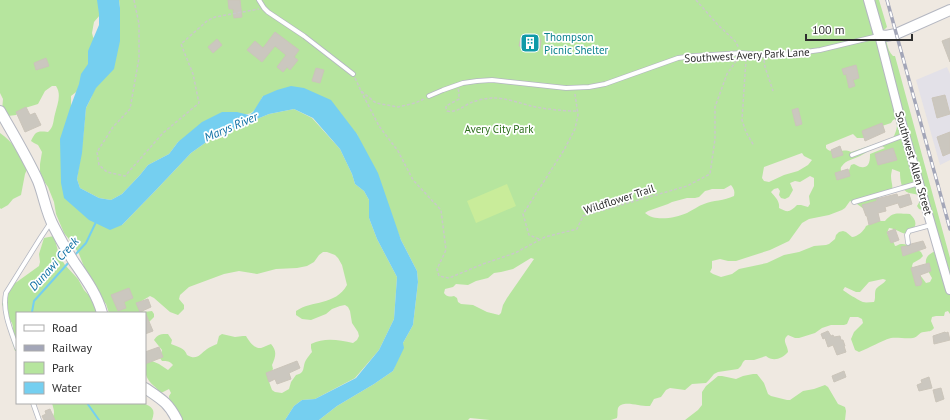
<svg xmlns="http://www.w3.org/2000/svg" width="950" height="420" font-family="'PT Sans',sans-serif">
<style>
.industrial{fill:#e3e1e8}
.green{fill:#b6e59e;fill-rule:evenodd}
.pitch{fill:#c9ec9a}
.water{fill:#75cff0}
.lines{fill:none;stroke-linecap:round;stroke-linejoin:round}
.stream{stroke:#75cff0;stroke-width:2}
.building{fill:#cbc7bf;stroke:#cbc5ba}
.service-casing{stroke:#b4b7c1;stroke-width:5.5}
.minor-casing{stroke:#b4b7c1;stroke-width:10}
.tertiary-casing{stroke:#b4b7c1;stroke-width:12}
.path{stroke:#c9c9c9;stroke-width:1.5;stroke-dasharray:3 2;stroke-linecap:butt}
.service{stroke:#fff;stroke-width:4}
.minor{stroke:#fff;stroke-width:8}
.tertiary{stroke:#fff;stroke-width:10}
.rail-casing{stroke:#a3a6b8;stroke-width:3.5}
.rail{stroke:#fff;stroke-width:2;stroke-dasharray:6;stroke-linecap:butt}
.labels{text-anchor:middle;stroke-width:3.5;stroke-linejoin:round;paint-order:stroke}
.culture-label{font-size:11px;fill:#0d838f;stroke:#fff;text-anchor:start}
.street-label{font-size:11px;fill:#2e2e2e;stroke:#fff}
.park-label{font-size:11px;fill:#2c6e1b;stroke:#fff}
.water-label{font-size:12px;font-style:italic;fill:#0d6fa3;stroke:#fff}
</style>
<rect width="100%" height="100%" fill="#efe9e1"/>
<!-- industrial -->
<path class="industrial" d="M947,67L950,74V160L940,165L916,80Z"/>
<!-- green -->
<g class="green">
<path d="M0,0H100V15L94,22L92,33L93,37L97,42L94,61L80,89L71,96L72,184L122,225L156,190L191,153L212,138L269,114L294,109L312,118L340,149L352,174L355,184L364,191L369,200V218L377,239L397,277L394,319L379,350L355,378L315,399L302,400L294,406L285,420H182C180,410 169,407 169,396L171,393L169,389L161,393C158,391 157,388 154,386C146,379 145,374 145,364L152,361L159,364L168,370L173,365C170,361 167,361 162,361L160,358L162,350L154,340C158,334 161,334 168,334L172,340L171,344C178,347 185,348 187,355C197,361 200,354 207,349C210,347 214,345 217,344L219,336L222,334L235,337L243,336H246C249,341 254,349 261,348C265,347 267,345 271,344C277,351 276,356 272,365L273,369L269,375L268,379L272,390L275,392L282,393L289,389L291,382L296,375C306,373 302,367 306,360C308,357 310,354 312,352L311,348V344C325,337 339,340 353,343L357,340L359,336L358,332L352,323L350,311L348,307L345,305L340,306L332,309L326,314L311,320L302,319L296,315V311C312,300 335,306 347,285L342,265L338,258L335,255L327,252H323L319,255L314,262L307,266L297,268L276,269L257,274L239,271L224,274L189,287L180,295L179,299L184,305V309L178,315L170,312L154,298L150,296L140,302V310L144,312L152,311L154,314V317L148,323L145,313H109L106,304L92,287L79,254L72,243L64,233L56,214L54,202L48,187L43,180L40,172V164L42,152L38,145L34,143L31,141C36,131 37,131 48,132C54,127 53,121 55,114C57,105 62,95 56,86H52L45,91L38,104L25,108L16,115L8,116L2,111L3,99L0,93Z"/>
<path d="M119,0H879L887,27L884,30C887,39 886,49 893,56H895L950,258V314L948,311L945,312L944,316H936L932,317L931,321L934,328C931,332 929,331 924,332C919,332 918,337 913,338C906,339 897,337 891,338C880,341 870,348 859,352L855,350L851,339L854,332L863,323L862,319L858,317H850L847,324L844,325H831L822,328L815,333L799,338H795L788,335C781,341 788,345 788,352C782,359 773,362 766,356L754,360H745L743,362L741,366L738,369L718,372L714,374L709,380L706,383L692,384L685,390L670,388L666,390L661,397L654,399L650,406C641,407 622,399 618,408C617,411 618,415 617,418L611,420H490L470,418L468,420H319L337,406L374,384L393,371L403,343L413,325L418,282L417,271L401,240L357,134L263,96C259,103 255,114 246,114L178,142L169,154L148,165L140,175L122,194L111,200L99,198L80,188L77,179L83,138L86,108L91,98L120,8ZM895,119C899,125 896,132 893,138L851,152C842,147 833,156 826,148V145L853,134L857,138H869L879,127L891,123L893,120ZM878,146H882L885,148L870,154C870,159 870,169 861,167C859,167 857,165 854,164L851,165L848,173L841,172C841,169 840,168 842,166C846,160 854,159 860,156C866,153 871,149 878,146ZM802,153L804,156L812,160L808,165L798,171L784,175L769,182L764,181L762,178L764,167ZM892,169L900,172C900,179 901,191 909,193C913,194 916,194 920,195L921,199L917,206L919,209L927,211L940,250C921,254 924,265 932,278L930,282L926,283C924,280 922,278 920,275C917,272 914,271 912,266L913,263L920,259L923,256L921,252C917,249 907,243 901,244C899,244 897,246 895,246C894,241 889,238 887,233L889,228C897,228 910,241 914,229C917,222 915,219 910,214C897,214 894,211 885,221H877L866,226C864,231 857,237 852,237L846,232L843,231L839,232L836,235L835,239L829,244L826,245L814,246L799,252L784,255L767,263L739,269L732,274L721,277L713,274L710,272L712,268V261L720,259L728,261H736L770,250L789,241L802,223L809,219L829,215L842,210L845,208L850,201L857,204L864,209L875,203L880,195L884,196C897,190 891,186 891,176C891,173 892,171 892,169ZM810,176L814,178V186L809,196L810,204L808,207L801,205H797C790,212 788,213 779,208C780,201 775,197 771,192L774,189L778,188L780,191L779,195L781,198L785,199L789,197L793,190L790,183L795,181L800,182ZM731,185C734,189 735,191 734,196C724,201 713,200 704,204C698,206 693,210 687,213C675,218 655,222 645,213L648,211L668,204L672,202L687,198H695L699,197L705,191L709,190L712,189H724ZM531,258L534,259L507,298L503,305L501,313L499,315L487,312L473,305L461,304L458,302L457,298L454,296C449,297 447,297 444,293L445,289L453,287L456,284L468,285L476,281L488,278L494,273L501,272L513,269ZM883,279L886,280C884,284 879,285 876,289C874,293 876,298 874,302C870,302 866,303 863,302C860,301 845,292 843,290L845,287L856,292H860L869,282Z"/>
<path d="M0,133C13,142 20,154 28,167L25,174L21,195L13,199L8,205L1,209L0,208Z"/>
<path d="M54,236L59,255L65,265L78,279L84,290L95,302L103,313H17V351H15L11,338L13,327L12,323L5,312L2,304L14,284L39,266L40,262L39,254L44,238Z"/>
<path d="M753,374H757L764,383L768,394L771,396L787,400H790L803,391L814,389L825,385L828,387L838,404L845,407L846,411L845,420H685L698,410L702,405V392L706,386L718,376H722L736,379L743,376Z"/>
<path d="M52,403H143C152,407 156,409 152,420H50C56,414 54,411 52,403Z"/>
</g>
<!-- pitch -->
<path class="pitch" d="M507,184L516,206L476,223L467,201Z"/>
<!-- water -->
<path class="water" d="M97,0H119L120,8V41L114,69L96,88L86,108L82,153L77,179L80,188L99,198L111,200L122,194L140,175L148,165L169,154L178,142L202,122L222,112H237L249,115L253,112L263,96L277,90L291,86L304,88L331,100L357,134L378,173L401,240L417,271L418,282L413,325L403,343L404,348L393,371L374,384L337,406L319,420H285L294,406L302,400L315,399L356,378L379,350L394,319L397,277L377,239L369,218V200L364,191L355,184L352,174L340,149L313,118L294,109L269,114L212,138L191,153L156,190L122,225L110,230L89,220L64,198L61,183L60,139L70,108L79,84L81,74L88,64V51L99,25V14Z"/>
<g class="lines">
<!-- stream -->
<g class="stream">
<path d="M74,256L86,243L96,222V221"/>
<path d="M32,313V312L34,301L70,261"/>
<path d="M87,403L99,420"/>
</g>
</g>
<!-- building -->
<g class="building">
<path d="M228,0H240L242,17L234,18L233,9H229Z"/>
<path d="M275,32L299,50L294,57L298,60L290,70L287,67L283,72L277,67L286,55L275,46L262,62L247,50L255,41L263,48Z"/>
<path d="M521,37L541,40L540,49L519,46Z"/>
<path d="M950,38V62L942,41Z"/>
<path d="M217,39L222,45L213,53L208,47Z"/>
<path d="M46,58L49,66L36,70L34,63Z"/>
<path d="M856,65L859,78L853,80L855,86L849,88L846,74L844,75L842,69Z"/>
<path d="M316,68L324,70L320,83L312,81Z"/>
<path d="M945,95L950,114L937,118L932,98Z"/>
<path d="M26,107L30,115L35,113L41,125L25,132L16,112Z"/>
<path d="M798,108L802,124L796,126L792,110Z"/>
<path d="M882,123L885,132L865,141L862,131Z"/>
<path d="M950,132V153L943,156L937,137Z"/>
<path d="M840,146L843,155L833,158L831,150Z"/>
<path d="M893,148L897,160L878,165L875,154Z"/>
<path d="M848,169L850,176L837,180L835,173Z"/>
<path d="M897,194L898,197L909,194L912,204L900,208L898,203L885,207L886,211L878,213L880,221L869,225L867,216H866L862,205L877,201L876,199Z"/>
<path d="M895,229L899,240L891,243L887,232Z"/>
<path d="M923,241L926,248L903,256L901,247L906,246H909L911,244Z"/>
<path d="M929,263L931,271L920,275L922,283H921V285L916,286L911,268Z"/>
<path d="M129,288L133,298L124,302L126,308L118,311L111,295Z"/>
<path d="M148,299L151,307L140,312L136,303Z"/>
<path d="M145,312L153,331L145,334Z"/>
<path d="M828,331L831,336L833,335L834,337L840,336L841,340H843L845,346H844L846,352L837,355L833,345L828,347L825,338L823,339L821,334Z"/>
<path d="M945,332L946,333L948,332L950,340L934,344L933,336Z"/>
<path d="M159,347L163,357L145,364V352Z"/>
<path d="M297,361L300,368L289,373L291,379L277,384L275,379L269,382L266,373Z"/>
<path d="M844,371L846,377L834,382L832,376Z"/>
<path d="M929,377L932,388L919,391L917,385L922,383L921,380Z"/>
<path d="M941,388L944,399L936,402L933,390Z"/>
<path d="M50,409L55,420H44L42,416L46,414L45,411Z"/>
</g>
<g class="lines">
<!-- service casing -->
<g class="service-casing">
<g id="service">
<path d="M259,0L264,8L268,12L304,36L353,74"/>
<path d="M429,96L443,90L463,83L477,81L492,80L566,88L589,87L605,84L678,58L693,56L742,53L765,55L791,54L820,50L878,36"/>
<path d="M852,155L905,135"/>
<path d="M854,202L919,183"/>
<path d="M908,243L907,235L909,231L931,225"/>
<path d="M17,348C11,331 2,311 6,293L41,237L51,222"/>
<path d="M33,403L39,420"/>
</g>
</g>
<!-- minor casing -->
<g class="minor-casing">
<path id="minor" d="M879,35L900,117L950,290"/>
</g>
<!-- tertiary casing -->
<g class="tertiary-casing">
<g id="tertiary">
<path d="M869,0L879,35L886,36L896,34L950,10"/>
<path d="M0,111C13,134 27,157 38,181C44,196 46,213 54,227C60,239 67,251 74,262C85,278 97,294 102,313"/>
<path d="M145,388C161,399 168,402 177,420"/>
</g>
</g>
<!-- path -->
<g class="path">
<path d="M134,0L139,24V58L130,109L113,127L97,152L99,165L107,172L125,176L163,133L199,103L193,74L181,44L207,21L215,17L259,9"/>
<path d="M696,0L717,24L735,41L739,48"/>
<path d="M746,59L742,120L746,132L754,146"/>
<path d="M764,60L765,67L773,91"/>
<path d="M355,78L361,91L376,103L398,107L415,103L424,99"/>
<path d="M458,89L459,92V99L446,106V108L447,111C456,113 462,107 470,103C477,100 486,98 494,98C505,98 520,103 531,106C546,109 561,111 577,111"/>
<path d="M361,91L379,126L398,151L413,180L441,210L446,250L437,269L439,276L449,278L483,264L515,253L545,237L577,229L583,216L687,186L710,174L715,139V107L727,74L738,58"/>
<path d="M539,239L529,235L523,214L564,150L575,129L578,115L575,94"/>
</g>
<!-- service -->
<use href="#service" class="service"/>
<!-- minor -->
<use href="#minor" class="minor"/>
<!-- tertiary -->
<use href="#tertiary" class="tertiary"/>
<!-- rail casing -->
<g class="rail-casing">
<path id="rail" d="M887,0L950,229"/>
</g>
<!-- rail -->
<use href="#rail" class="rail"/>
</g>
<!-- icons -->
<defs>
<g id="building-square" transform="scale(1)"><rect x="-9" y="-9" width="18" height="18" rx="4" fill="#0f9aa8" stroke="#fff"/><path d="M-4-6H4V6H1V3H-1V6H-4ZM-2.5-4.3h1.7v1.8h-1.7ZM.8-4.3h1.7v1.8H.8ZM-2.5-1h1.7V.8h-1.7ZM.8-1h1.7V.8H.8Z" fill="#fff"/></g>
</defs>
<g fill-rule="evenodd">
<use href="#building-square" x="530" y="43"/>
</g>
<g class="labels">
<!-- culture labels -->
<g class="culture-label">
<text x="544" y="41">Thompson<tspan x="544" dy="13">Picnic Shelter</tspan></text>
</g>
<!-- street labels -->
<g class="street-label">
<text transform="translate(747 55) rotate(-3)" y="4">Southwest Avery Park Lane</text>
<text transform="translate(914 163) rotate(74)" y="4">Southwest Allen Street</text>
<text transform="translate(619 199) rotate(-18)" y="4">Wildflower Trail</text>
</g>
<!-- park labels -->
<g class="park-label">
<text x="499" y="133">Avery City Park</text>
</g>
<!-- water labels -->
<g class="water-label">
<text transform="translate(231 127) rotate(-23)" y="4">Marys River</text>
<text transform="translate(54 264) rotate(-48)" y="4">Dunawi Creek</text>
</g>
</g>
<!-- legend -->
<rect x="16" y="312" width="130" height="92" fill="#ffffff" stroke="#ababab"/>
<rect x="24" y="325" width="20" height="6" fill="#ffffff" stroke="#ababab"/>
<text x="52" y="332" font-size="12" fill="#2e2e2e">Road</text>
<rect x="24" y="345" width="20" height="6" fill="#a3a6b8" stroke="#ababab"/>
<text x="52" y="352" font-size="12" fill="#2e2e2e">Railway</text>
<rect x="24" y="362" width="20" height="12" fill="#b6e59e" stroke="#ababab"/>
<text x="52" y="372" font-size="12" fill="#2e2e2e">Park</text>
<rect x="24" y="382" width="20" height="12" fill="#75cff0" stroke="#ababab"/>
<text x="52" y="392" font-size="12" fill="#2e2e2e">Water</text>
<!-- scale -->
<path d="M806 34v6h106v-6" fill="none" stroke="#2e2e2e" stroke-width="2"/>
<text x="812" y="34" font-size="12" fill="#2e2e2e" stroke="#ffffff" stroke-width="3" paint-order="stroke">100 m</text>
</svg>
